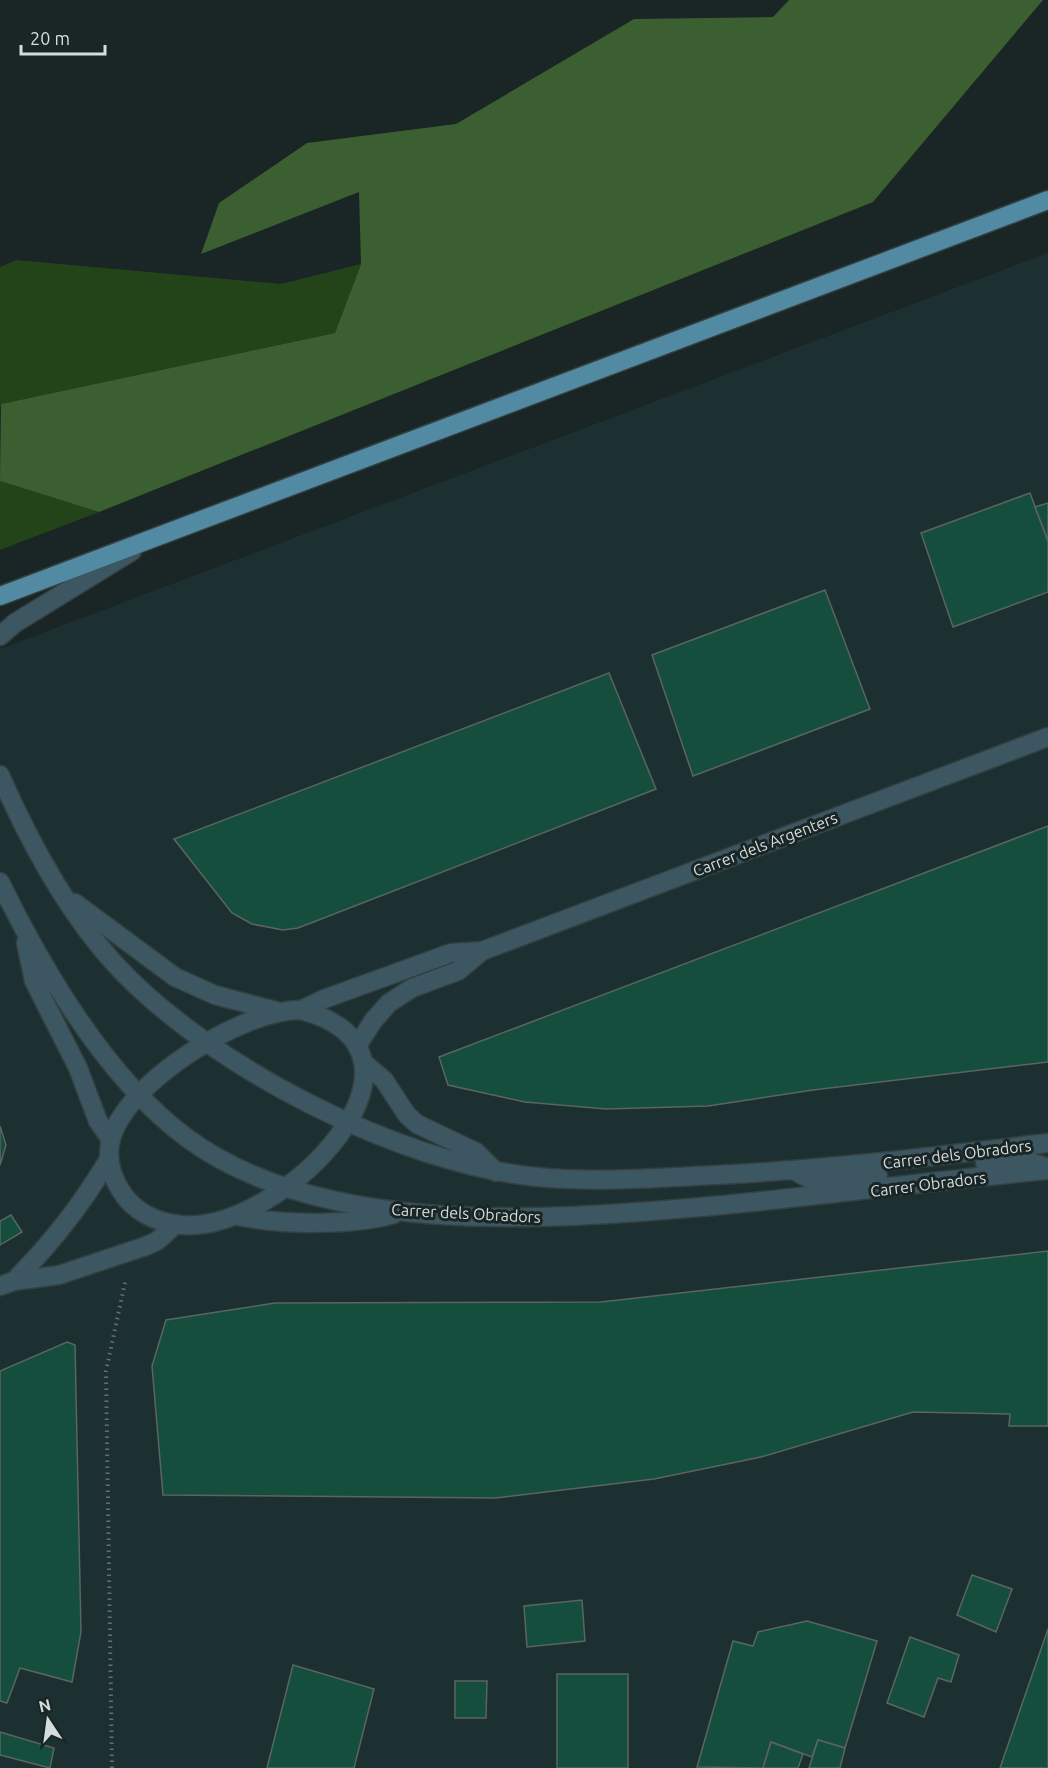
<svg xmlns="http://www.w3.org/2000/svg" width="1048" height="1768" font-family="Ubuntu,sans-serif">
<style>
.built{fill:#1d3031}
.green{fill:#234419}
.forest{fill:#3b5f31}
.building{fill:#154e3c;stroke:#5a6560;stroke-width:1.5}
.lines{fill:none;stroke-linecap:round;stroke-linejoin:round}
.minor-casing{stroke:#343f3f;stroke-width:21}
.major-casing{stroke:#343f3f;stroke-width:21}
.path{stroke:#656e6e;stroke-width:4;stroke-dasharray:1.5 4.5;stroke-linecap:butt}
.minor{stroke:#3c5762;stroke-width:18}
.major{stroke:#518aa2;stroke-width:18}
.labels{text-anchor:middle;stroke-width:6;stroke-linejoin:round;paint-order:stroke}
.street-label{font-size:16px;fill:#d5dcdc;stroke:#1a2525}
</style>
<rect width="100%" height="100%" fill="#1a2525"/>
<!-- built -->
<path class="built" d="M1048,253V1768H0V649Z"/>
<!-- green -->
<g class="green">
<path d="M16,260L281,284L361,264L335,333L1,404L0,408V267Z"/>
<path d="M0,481L99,512L0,550Z"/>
</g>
<!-- forest -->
<path class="forest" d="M789,0H1043L873,202L99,512L0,481L1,404L335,333L361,264L359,192L201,254L219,203L307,143L456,124L634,19L773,17Z"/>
<!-- building -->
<g class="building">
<path d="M1030,493L1048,541V592L953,627L921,533Z"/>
<path d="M1048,503V541L1035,507Z"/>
<path d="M825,590L870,709L693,776L652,655Z"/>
<path d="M609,673L656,789L298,928L283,930L252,924L232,913L174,839Z"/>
<path d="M1048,826V1062L813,1090L708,1106L606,1109L525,1102L448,1085L439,1057Z"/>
<path d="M0,1126L6,1145L0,1165Z"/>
<path d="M11,1215L22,1232L0,1245V1221Z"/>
<path d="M1048,1251V1426H1009L1010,1414L913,1412L761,1457L654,1479L496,1498L163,1495L152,1366L166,1320L275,1303L601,1302Z"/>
<path d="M67,1342L75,1345L81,1632L72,1682L20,1668L7,1703L0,1701V1371Z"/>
<path d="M972,1575L1012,1589L996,1632L957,1615Z"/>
<path d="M582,1600L585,1641L527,1647L524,1606Z"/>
<path d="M807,1621L877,1641L845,1748L818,1740L812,1757L771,1742L763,1768L697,1767L733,1641L753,1646L758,1632Z"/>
<path d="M1048,1629V1768H1000Z"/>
<path d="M910,1637L959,1655L951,1682L938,1678L924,1717L887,1703Z"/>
<path d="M293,1665L374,1689L354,1768H267Z"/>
<rect x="557" y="1674" width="71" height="94"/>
<path d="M455,1681H487L486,1718H455Z"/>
<path d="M0,1732L54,1748L50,1768L0,1755Z"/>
<path d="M818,1740L845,1748L840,1768H809Z"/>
<path d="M771,1742L803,1754L798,1768H763Z"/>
</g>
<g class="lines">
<!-- minor casing -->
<g class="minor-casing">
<g id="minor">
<path d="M0,636L15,623L132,551"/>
<path d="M0,775C29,841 65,909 114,963C207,1065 399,1164 537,1177C589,1182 643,1179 695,1176C814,1171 930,1157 1048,1143"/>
<path d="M0,882C44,972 106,1078 187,1138C319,1235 534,1221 689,1208C809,1198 928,1181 1048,1170"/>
<path d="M75,903L175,977L215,995L276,1011"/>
<path d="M26,943L34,981L78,1068L98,1121L111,1140"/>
<path d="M301,1010L324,999L451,953L482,951L1048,737"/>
<path d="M301,1010C459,1052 282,1233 182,1225C157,1223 134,1212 121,1191C111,1175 106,1158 111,1139C127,1081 244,1009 301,1010Z"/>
<path d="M357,1046L373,1021L389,1003L412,988L458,971L482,951"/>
<path d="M364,1063L384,1080L407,1115L417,1124L476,1152L496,1172"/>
<path d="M985,1163L1021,1159L1046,1167"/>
<path d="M795,1171L819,1184L878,1176"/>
<path d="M238,1216C280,1225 353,1226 394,1214"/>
<path d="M14,1281C53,1241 80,1207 109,1159"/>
<path d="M0,1286L14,1281L59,1275L146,1246L157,1241L176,1224"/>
</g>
</g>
<!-- major casing -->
<g class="major-casing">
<path id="major" d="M0,596L1048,200"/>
</g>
<!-- path -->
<path class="path" d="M112,1768L106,1371L126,1278"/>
<!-- minor -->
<use href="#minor" class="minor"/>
<!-- major -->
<use href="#major" class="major"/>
</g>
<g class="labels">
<!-- street labels -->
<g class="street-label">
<text transform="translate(765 844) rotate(-21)" y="6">Carrer dels Argenters</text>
<text transform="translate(957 1154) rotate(-7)" y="6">Carrer dels Obradors</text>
<text transform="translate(928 1184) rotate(-7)" y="6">Carrer Obradors</text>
<text transform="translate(466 1213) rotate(3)" y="6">Carrer dels Obradors</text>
</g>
</g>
<!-- north arrow -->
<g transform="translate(48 1720) rotate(347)" stroke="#1a2525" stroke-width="4.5" paint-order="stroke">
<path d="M0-4.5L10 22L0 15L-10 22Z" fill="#d5dcdc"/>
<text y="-9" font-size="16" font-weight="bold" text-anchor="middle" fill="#d5dcdc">N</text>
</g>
<!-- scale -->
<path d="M21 45v9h84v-9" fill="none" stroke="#d5dcdc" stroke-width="3"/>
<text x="30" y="45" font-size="18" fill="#d5dcdc" stroke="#1a2525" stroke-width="4.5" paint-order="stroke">20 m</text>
</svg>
